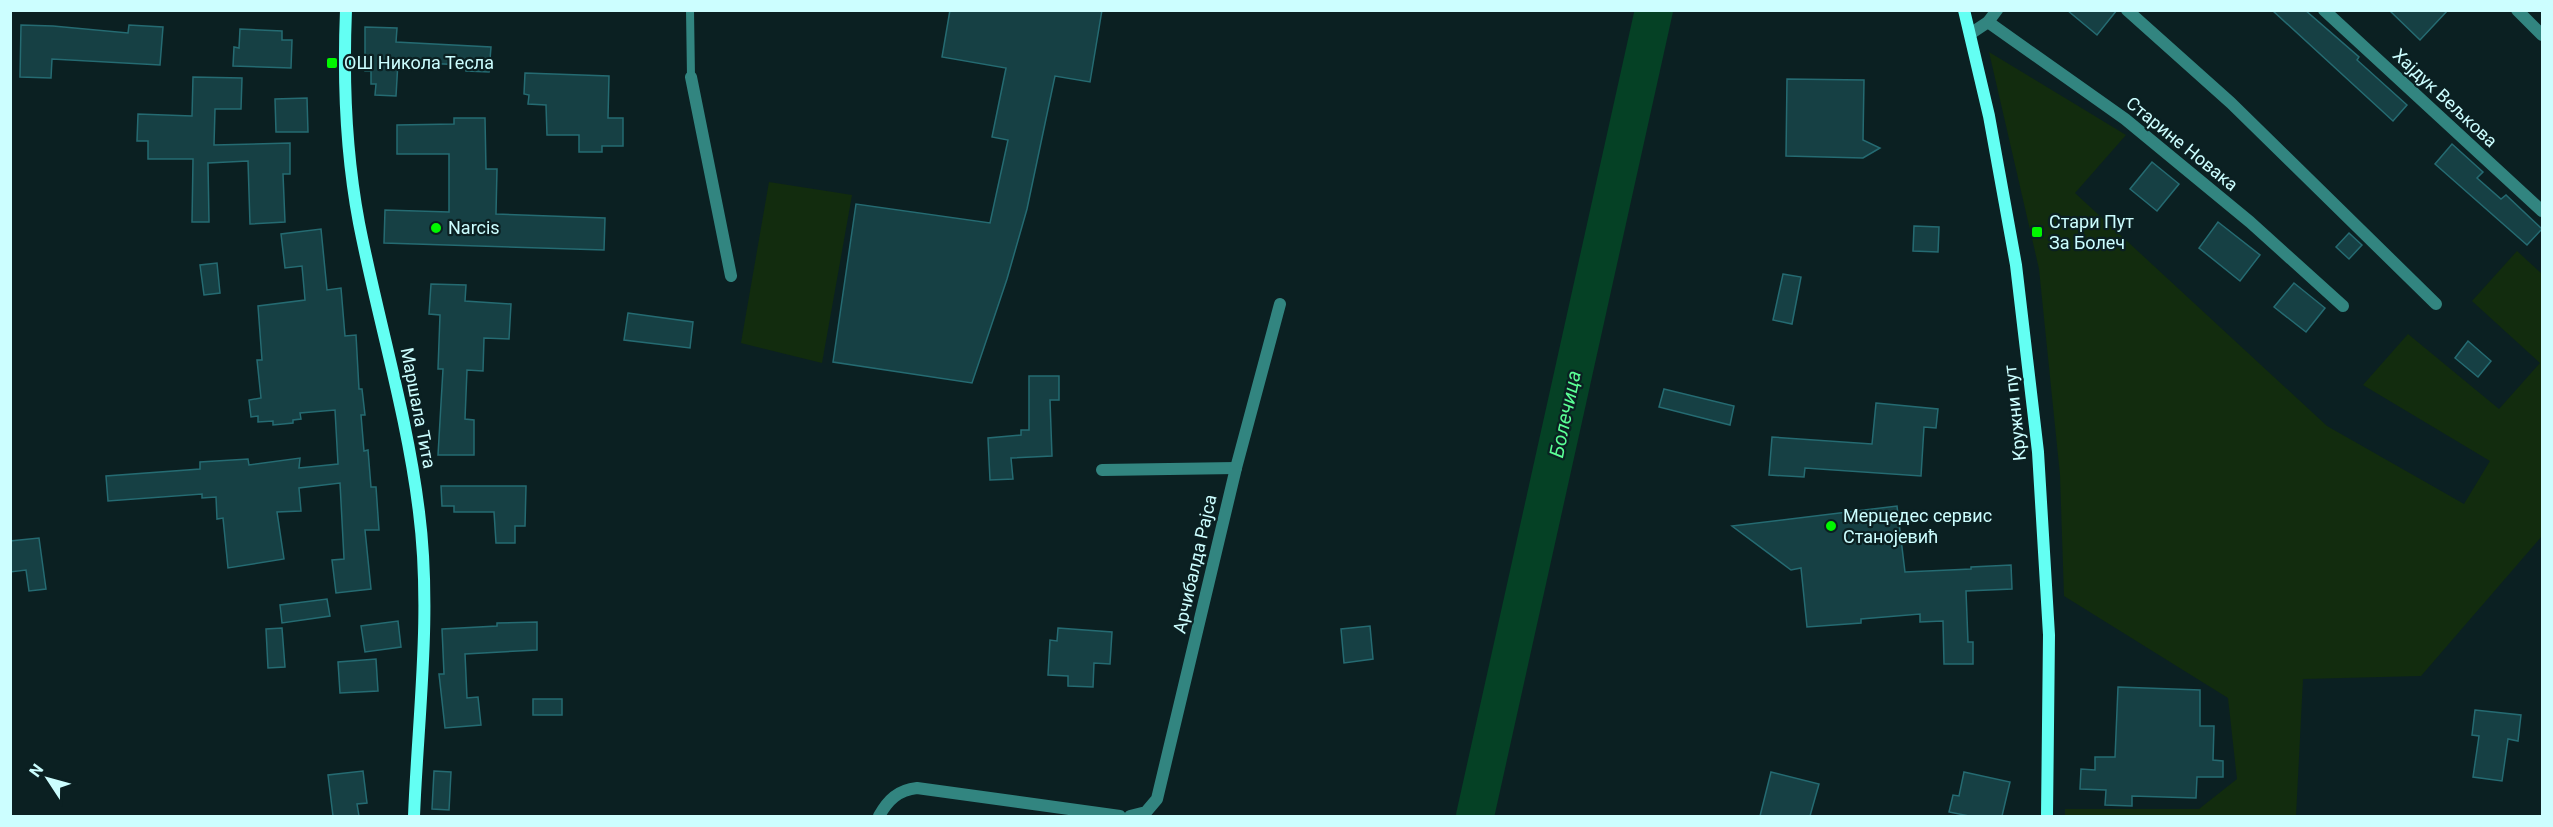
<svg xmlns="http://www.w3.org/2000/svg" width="2553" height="827" font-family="Roboto,sans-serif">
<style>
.green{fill:#122c0e}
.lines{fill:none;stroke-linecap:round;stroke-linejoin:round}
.river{stroke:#054125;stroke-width:38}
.building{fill:#164044;stroke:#256b72;stroke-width:1.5}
.lane{stroke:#328580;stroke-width:8}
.street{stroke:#328580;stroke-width:12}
.secondary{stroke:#63fff3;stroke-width:12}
.poi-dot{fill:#01f700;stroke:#0b2022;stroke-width:2}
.labels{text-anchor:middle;stroke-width:4.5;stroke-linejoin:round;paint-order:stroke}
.poi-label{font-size:18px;fill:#ccfeff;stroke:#0b2022;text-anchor:start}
.street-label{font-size:18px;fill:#ccfeff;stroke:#0b2022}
.water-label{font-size:20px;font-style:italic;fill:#5aff95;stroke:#0b2022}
</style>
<rect width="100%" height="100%" fill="#0b2022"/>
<!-- green -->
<g class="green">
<path d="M1989,52L2126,135L2075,193L2327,426L2464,504L2490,461L2363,385L2408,334L2499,409L2540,363L2472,301L2517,251L2542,274V536L2421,676L2303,679L2296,816H2065V809H2199L2237,779L2228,698L2064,596L2060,475L2039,269Z"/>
<path d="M769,182L852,195L822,363L741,343Z"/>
</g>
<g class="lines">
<!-- river -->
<path class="river" d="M1475,816L1654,10"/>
</g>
<!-- building -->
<g class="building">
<path d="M950,10H1102L1090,82L1055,76L1027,209L1007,279L972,383L833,362L856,204L990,223L1008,140L992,137L1006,68L942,57Z"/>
<path d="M2067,10H2117L2097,35Z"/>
<path d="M2272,10H2305L2359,57L2357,60L2407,105L2393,121Z"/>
<path d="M2389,10H2448L2420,40Z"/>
<path d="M21,25L53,26L128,33L129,25L163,27L160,65L52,59L51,78L20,77Z"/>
<path d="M365,27L397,28L396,42L491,47L489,72L466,71V65L398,62L396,96L375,95L376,84H371V71H365Z"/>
<path d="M240,29L282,31V40H292L291,68L233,66L234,47L239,48Z"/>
<path d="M525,73L609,76L608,118H623V146H602V152H579V135H547L546,105L528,104L529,95L524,94Z"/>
<path d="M193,77L242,78L241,109H215L214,145L290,143V174H283L285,222L250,224L248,161L208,163L209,222H192L193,159H148V141H137L138,114L192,116Z"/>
<path d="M1787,79L1864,80L1863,140L1880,148L1863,158L1786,156Z"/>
<path d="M307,98L308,132H276L275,99Z"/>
<path d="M454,118H485L486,169H497L496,214L605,218L604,250L384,243L385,210L449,212V154H397V125L454,124Z"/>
<path d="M2452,144L2483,172L2477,178L2501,199L2506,195L2542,229L2527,245L2435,164Z"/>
<path d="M2152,162L2179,184L2157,211L2130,189Z"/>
<path d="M2218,222L2260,255L2240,281L2199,248Z"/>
<path d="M1914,226L1939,227L1938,252L1913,251Z"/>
<path d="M321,229L327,290L341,288L345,336L356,335L359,389H362L365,415H361L364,451L368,450L371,487H376L379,530H365L371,589L336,593L332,560L344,559L340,483L299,488L301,511L277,512L284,559L228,568L223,518L217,519L216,497L202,498V494L108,501L106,476L200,469V462L248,459L249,465L300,458L299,468L338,464L335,410L300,413L301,419L293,420V423L273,425V421L258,422V416L251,417L249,400L261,398L257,360H262L258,306L305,300L302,266L285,268L281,234Z"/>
<path d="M2349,233L2362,245L2349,259L2336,247Z"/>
<path d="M217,263L220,293L204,295L200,265Z"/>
<path d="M1783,274L1801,277L1792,324L1773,320Z"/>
<path d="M2294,283L2325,308L2306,332L2274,307Z"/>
<path d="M431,284L466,285L465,301L511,304L509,339L484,338L483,371L467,370L465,419L474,420V455H438L443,369H438L440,315L429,314Z"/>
<path d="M628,313L693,322L690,348L624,340Z"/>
<path d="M2468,341L2491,361L2478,377L2455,358Z"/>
<path d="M1029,376H1059V400H1050L1052,456L1011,458L1013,479L990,480L988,438L1021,435V430H1029Z"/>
<path d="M1664,389L1734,406L1730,425L1659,407Z"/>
<path d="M1876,403L1938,409L1936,428L1924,427L1921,476L1805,468L1804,477L1769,475L1772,437L1872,444Z"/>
<path d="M441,486H526L525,526H515V543H496L494,512H454V506H442Z"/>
<path d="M1897,506L1905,572L1971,569V567L2011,565L2012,589L1966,591L1968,642H1973V664H1944L1943,621L1920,622V614L1861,619V623L1807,627L1801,568L1791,570L1732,526Z"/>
<path d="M39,538L46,589L29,591L26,570L10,572V541Z"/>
<path d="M327,599L330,616L282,623L280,605Z"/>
<path d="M398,621L401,647L365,652L361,626Z"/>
<path d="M537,622V650L465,654L467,698L478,697L481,725L445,728L439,674H444L442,629L497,626V623Z"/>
<path d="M1370,626L1373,659L1344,663L1341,629Z"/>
<path d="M282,628L285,667L268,668L266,629Z"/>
<path d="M1058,628L1112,632L1110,664L1094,663L1093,687L1068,686V676L1048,675L1050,640L1057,641Z"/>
<path d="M376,659L378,691L340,693L338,662Z"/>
<path d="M2118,687L2200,690V726H2214L2213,760L2223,761V777H2197L2196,798L2132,796V806L2105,805L2106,790L2080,789L2081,769L2095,770V757H2115Z"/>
<rect x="533" y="699" width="29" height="16"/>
<path d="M2475,710L2521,715L2518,741L2508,739L2502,781L2473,777L2479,736L2472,735Z"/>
<path d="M363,771L367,803L357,804L359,816H333L328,775Z"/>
<path d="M434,771L451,772L449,810L432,809Z"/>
<path d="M1771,772L1819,784L1810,816H1760Z"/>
<path d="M1964,772L2010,782L2002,816H1969L1949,812L1953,795L1959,796Z"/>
</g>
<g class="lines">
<!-- lane -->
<path class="lane" d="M690,10L691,77"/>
<!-- street -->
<g class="street">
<path d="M2127,10L2231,103L2436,304"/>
<path d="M2324,10L2542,211"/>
<path d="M2517,10L2542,35"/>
<path d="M1988,22L2125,119L2250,222L2343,306"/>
<path d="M1970,34L1988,22L1997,10"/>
<path d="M691,77L731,276"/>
<path d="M1102,470L1236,468"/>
<path d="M879,816C888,800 898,790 917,788L1120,816"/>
<path d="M1130,816L1146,812L1157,799L1236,468L1280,304"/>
</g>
<!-- secondary -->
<g class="secondary">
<path d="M346,10C343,81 346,154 359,223C378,320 407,414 419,512C432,613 418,716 414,816"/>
<path d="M1964,10L1989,116L2016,265L2038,452L2049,635L2047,816"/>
</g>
</g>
<!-- markers -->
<g class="poi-dot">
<rect x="326" y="57" width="12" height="12" rx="3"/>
<circle cx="436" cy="228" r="6"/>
<rect x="2031" y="226" width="12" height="12" rx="3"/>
<circle cx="1831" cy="526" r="6"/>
</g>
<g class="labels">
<!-- poi labels -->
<g class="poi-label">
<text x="344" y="69">ОШ Никола Тесла</text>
<text x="2049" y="228">Стари Пут<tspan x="2049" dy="21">За Болеч</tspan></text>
<text x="448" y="234">Narcis</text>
<text x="1843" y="522">Мерцедес сервис<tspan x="1843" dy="21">Станојевић</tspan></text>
</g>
<!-- street labels -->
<g class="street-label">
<text transform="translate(2445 98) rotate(43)" y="6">Хајдук Вељкова</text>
<text transform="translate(2182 144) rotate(39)" y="6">Старине Новака</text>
<text transform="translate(418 408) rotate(79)" y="6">Маршала Тита</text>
<text transform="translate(2015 413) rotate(-96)" y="6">Кружни пут</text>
<text transform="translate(1195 564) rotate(-77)" y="6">Арчибалда Рајса</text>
</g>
<!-- water labels -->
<g class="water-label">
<text transform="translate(1565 414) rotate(-78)" y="7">Болечица</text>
</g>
</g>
<!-- border -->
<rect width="2553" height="827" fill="none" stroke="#ccfeff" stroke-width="24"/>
<!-- north arrow -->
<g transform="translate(48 779) rotate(306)" stroke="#0b2022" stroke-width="4.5" paint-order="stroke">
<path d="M0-4.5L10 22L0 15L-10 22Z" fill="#ccfeff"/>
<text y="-9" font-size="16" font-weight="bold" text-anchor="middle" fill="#ccfeff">N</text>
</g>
</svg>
